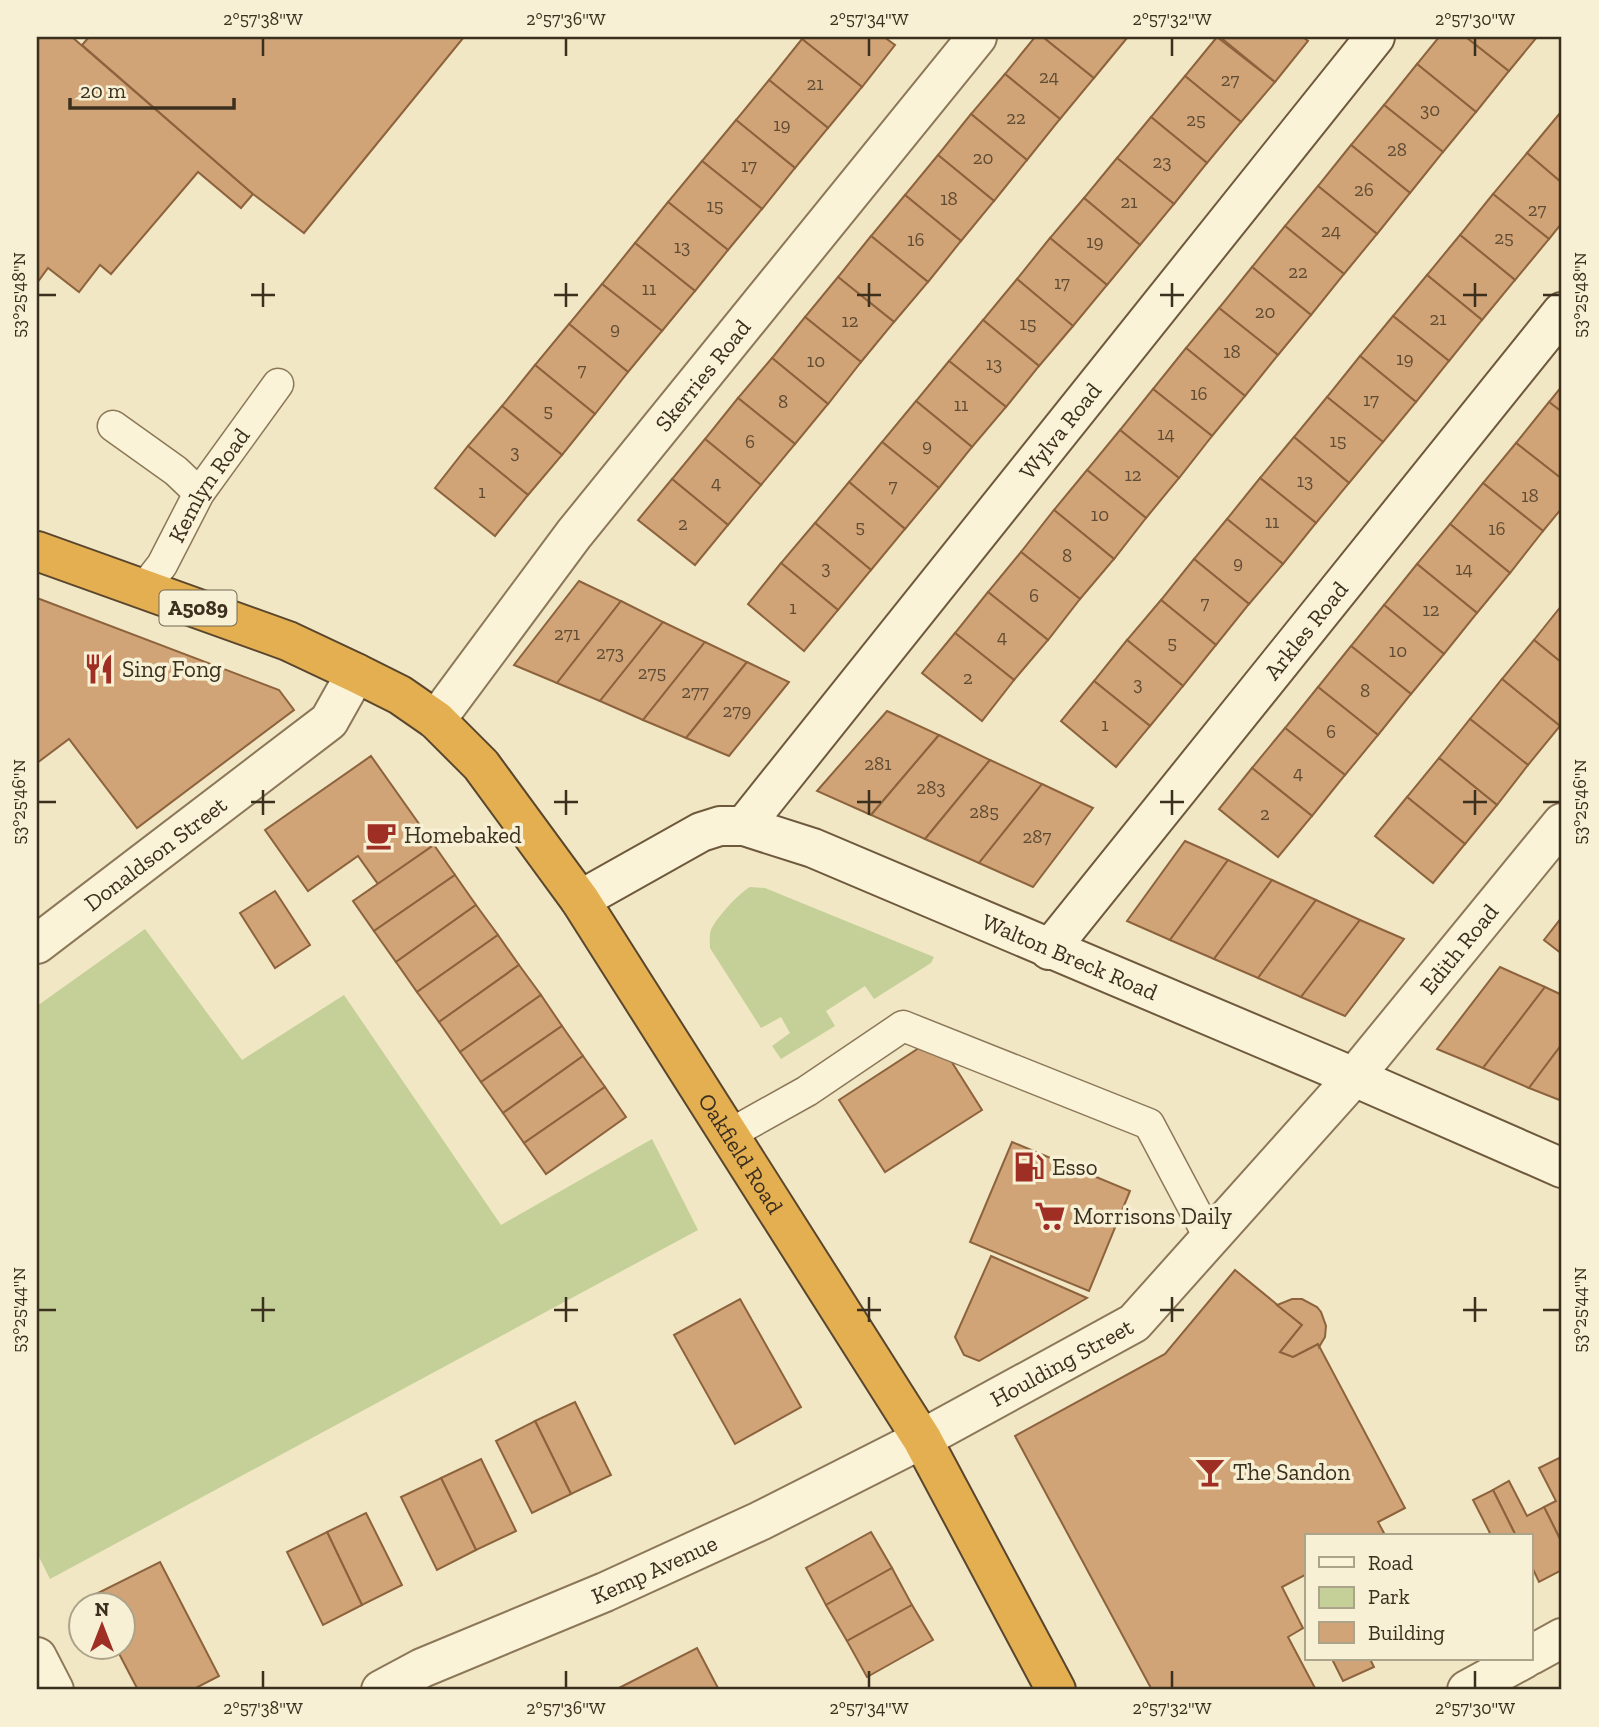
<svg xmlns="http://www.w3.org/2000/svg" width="1599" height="1727" font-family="'Zilla Slab',serif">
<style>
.green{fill:#c4d097}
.building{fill:#d1a477;stroke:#8d633d;stroke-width:2}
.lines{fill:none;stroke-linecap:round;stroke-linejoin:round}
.lane-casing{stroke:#8c7859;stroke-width:33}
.street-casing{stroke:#8c7859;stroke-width:42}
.secondary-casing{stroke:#6e593c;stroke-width:42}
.highway-casing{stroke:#5a462d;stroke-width:42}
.lane{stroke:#fbf3d8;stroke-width:30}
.street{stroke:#fbf3d8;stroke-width:38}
.secondary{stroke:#fbf3d8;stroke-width:38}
.highway{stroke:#e4af50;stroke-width:38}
.ticks{fill:none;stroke:#3b2f1e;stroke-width:2.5}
.labels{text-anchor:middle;stroke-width:7;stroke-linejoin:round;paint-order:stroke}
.number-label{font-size:19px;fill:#604c34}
.shield{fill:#f7f0d4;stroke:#736955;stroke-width:2}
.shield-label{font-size:21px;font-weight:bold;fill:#3b2f1e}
.street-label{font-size:23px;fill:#3b2f1e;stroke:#f7f0d4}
.poi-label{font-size:23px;fill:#3b2f1e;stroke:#f7f0d4;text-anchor:start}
.neatline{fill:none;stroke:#3b2f1e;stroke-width:2.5}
.ticks-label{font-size:18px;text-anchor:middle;fill:#3b2f1e}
</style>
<rect width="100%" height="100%" fill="#f1e7c4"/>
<!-- green -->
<g class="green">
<path d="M750,887L765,888L934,957L931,963L874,999L865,986L826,1011L835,1026L781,1059L772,1046L790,1033L781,1017L761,1028L710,948C710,942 709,936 711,930C716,918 739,893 750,887Z"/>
<path d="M145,929L242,1060L344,995L501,1225L652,1139L698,1230L50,1579L37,1553V1006Z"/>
</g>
<!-- building -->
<g class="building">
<path d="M40,37H72L253,194L241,208L198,172L111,274L100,265L79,292L48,268L37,283V41Z"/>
<path d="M89,37H464L304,233L253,194L82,45Z"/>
<path d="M804,37H884L895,45L862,87L802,39Z"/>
<path d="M1035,37H1043L1094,78L1060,119L1005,74Z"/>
<path d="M1043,37H1125L1127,38L1094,78Z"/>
<path d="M1217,37L1275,82L1241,122L1185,76Z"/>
<path d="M1220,37H1303L1308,41L1275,82Z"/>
<path d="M1439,37H1466L1509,71L1476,112L1417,64Z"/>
<path d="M1466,37H1537L1509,71Z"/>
<path d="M802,39L862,87L828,128L769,80Z"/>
<path d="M1417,64L1476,112L1443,152L1384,105Z"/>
<path d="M1005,74L1060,119L1027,160L971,114Z"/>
<path d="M1185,76L1241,122L1207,163L1151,117Z"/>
<path d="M769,80L828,128L795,168L736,120Z"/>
<path d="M1384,105L1443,152L1410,193L1351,145Z"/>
<path d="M1560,113L1562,115V183L1527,153Z"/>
<path d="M971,114L1027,160L994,201L938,155Z"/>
<path d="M1151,117L1207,163L1174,204L1117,158Z"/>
<path d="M736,120L795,168L762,209L702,161Z"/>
<path d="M1351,145L1410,193L1377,234L1318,186Z"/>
<path d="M1527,153L1562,183V223L1549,239L1493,194Z"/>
<path d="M938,155L994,201L961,241L905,195Z"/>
<path d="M1117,158L1174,204L1140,245L1084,198Z"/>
<path d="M702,161L762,209L728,250L668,202Z"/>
<path d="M1318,186L1377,234L1344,274L1285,226Z"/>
<path d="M1493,194L1549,239L1515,280L1460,235Z"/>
<path d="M905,195L961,241L928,282L871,236Z"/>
<path d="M1084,198L1140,245L1107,285L1050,238Z"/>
<path d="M668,202L728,250L695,291L635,243Z"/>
<path d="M1285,226L1344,274L1311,315L1252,267Z"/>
<path d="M1460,235L1515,280L1482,320L1427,275Z"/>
<path d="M871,236L928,282L894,322L838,277Z"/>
<path d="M1050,238L1107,285L1073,326L1017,279Z"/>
<path d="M635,243L695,291L662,331L602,284Z"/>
<path d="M1252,267L1311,315L1278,355L1219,308Z"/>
<path d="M1427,275L1482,320L1449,361L1393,316Z"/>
<path d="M838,277L894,322L861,362L805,317Z"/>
<path d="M1017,279L1073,326L1039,366L983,320Z"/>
<path d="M602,284L662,331L628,372L569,324Z"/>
<path d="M1219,308L1278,355L1245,396L1186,348Z"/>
<path d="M1393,316L1449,361L1416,402L1360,356Z"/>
<path d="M805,317L861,362L828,404L772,358Z"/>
<path d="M983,320L1039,366L1006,407L949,361Z"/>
<path d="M569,324L628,372L595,414L535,365Z"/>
<path d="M1186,348L1245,396L1212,436L1153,389Z"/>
<path d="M1360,356L1416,402L1383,442L1327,397Z"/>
<path d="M772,358L828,404L795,444L738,398Z"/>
<path d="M949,361L1006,407L972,447L916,401Z"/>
<path d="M535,365L595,414L562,455L502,406Z"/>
<path d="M1562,386V412L1549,402Z"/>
<path d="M1153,389L1212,436L1179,478L1120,430Z"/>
<path d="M1327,397L1383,442L1349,483L1294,437Z"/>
<path d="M738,398L795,444L761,485L705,439Z"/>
<path d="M916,401L972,447L939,488L882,442Z"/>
<path d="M1549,402L1562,412V479L1516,443Z"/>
<path d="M502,406L562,455L528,495L468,446Z"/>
<path d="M1120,430L1179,478L1146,518L1087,470Z"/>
<path d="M1294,437L1349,483L1316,523L1260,478Z"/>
<path d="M705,439L761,485L728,525L672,479Z"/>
<path d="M882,442L939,488L905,529L849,482Z"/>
<path d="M1516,443L1562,479V508L1543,531L1483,483Z"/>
<path d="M468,446L528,495L495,536L435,488Z"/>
<path d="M1087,470L1146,518L1114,559L1054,510Z"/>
<path d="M1260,478L1316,523L1283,564L1227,519Z"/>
<path d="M672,479L728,525L695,565L638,520Z"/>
<path d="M849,482L905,529L871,570L815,523Z"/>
<path d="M1483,483L1543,531L1510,573L1450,524Z"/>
<path d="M1054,510L1114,559L1080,599L1021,552Z"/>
<path d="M1227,519L1283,564L1249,604L1194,559Z"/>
<path d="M815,523L871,570L838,610L781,563Z"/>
<path d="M1450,524L1510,573L1477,613L1417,564Z"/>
<path d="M1021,552L1080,599L1048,640L988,592Z"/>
<path d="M1194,559L1249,604L1216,645L1161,600Z"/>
<path d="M781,563L838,610L804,651L748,604Z"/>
<path d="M1417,564L1477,613L1444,654L1384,605Z"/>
<path d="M579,581L621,601L557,683L514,665Z"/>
<path d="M988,592L1048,640L1014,680L955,633Z"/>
<path d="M37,598L279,690L294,710L137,828L69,739L37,763Z"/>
<path d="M1161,600L1216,645L1183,686L1127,640Z"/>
<path d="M621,601L663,622L600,701L557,683Z"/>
<path d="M1384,605L1444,654L1411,694L1351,646Z"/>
<path d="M1562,605V663L1534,640Z"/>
<path d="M663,622L705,642L643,720L600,701Z"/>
<path d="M955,633L1014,680L982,721L922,673Z"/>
<path d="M1127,640L1183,686L1150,726L1094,681Z"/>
<path d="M1534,640L1562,663V723L1560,726L1502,679Z"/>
<path d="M705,642L747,662L686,738L643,720Z"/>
<path d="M1351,646L1411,694L1378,735L1318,687Z"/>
<path d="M747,662L789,682L729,756L686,738Z"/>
<path d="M1502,679L1560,726L1528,765L1470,719Z"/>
<path d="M1094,681L1150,726L1116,767L1061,721Z"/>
<path d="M1318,687L1378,735L1345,775L1285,728Z"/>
<path d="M887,711L939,735L871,815L817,791Z"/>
<path d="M1470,719L1528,765L1497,805L1439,758Z"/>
<path d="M1285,728L1345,775L1312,816L1252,768Z"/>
<path d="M939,735L990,760L925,839L871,815Z"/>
<path d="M371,756L434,845L378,884L358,856L308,891L265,830Z"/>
<path d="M1439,758L1497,805L1465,844L1407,797Z"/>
<path d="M990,760L1042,784L979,863L925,839Z"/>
<path d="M1252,768L1312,816L1278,857L1219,809Z"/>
<path d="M1042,784L1093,808L1033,887L979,863Z"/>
<path d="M1407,797L1465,844L1433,883L1375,836Z"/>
<path d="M1185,841L1228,860L1170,940L1127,921Z"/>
<path d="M434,845L455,875L374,931L353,901Z"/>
<path d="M1228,860L1272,880L1214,959L1170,940Z"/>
<path d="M455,875L476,905L396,962L374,931Z"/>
<path d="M1272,880L1316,900L1258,978L1214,959Z"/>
<path d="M275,891L310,945L275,968L240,913Z"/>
<path d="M1316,900L1360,920L1301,997L1258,978Z"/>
<path d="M476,905L498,935L417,992L396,962Z"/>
<path d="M1562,917V954L1544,940Z"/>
<path d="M1360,920L1404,939L1345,1016L1301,997Z"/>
<path d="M498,935L519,965L439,1022L417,992Z"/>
<path d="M519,965L541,995L460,1052L439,1022Z"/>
<path d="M1500,967L1545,987L1483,1068L1437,1049Z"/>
<path d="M1545,987L1562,995V1044L1529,1088L1483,1068Z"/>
<path d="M541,995L562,1026L481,1082L460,1052Z"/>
<path d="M562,1026L583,1056L503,1113L481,1082Z"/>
<path d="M936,1037L982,1110L885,1172L839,1100Z"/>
<path d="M1562,1044V1101L1529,1088Z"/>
<path d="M583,1056L605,1087L524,1143L503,1113Z"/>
<path d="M605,1087L626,1117L546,1174L524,1143Z"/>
<path d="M1012,1142L1130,1191L1089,1291L970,1242Z"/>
<path d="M991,1256L1087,1298L979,1361L964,1355L955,1337Z"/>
<path d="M1235,1270L1302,1325L1280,1352L1293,1357L1318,1344L1405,1508L1378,1522L1384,1533L1378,1536H1307V1574L1282,1587L1303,1628L1288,1637L1316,1690H1152L1015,1436L1165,1354Z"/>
<path d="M740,1299L801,1407L735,1444L674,1335Z"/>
<path d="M1292,1299H1302L1317,1307L1321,1312L1326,1326L1325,1337L1319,1347L1318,1344L1293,1357L1280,1352L1302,1325L1277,1305Z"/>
<path d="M575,1402L611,1475L571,1494L535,1421Z"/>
<path d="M535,1421L571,1494L532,1513L496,1441Z"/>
<path d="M1559,1458L1562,1464V1543L1544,1507L1556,1501L1539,1468Z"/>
<path d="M481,1459L516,1531L476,1550L441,1478Z"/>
<path d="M441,1478L476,1550L437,1570L401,1497Z"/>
<path d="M1509,1481L1527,1516L1544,1507L1562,1543V1570L1539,1582L1531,1565V1536H1516L1493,1490Z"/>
<path d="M1493,1490L1516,1536H1485L1490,1533L1473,1500Z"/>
<path d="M366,1513L402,1585L362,1605L327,1532Z"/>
<path d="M327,1532L362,1605L323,1625L287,1552Z"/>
<path d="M871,1532L892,1568L826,1605L806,1568Z"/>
<path d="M160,1562L219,1676L192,1690H138L115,1646H122V1604H93L90,1597Z"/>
<path d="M892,1568L912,1605L847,1641L826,1605Z"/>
<path d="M912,1605L933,1640L867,1677L847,1641Z"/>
<path d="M697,1648L719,1690H615Z"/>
<path d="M1332,1659H1370L1374,1667L1343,1681Z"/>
</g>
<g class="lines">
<!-- lane casing -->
<g class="lane-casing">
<g id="lane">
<path d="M113,426L176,471L199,493"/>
<path id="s1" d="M144,588L162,565L199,493L278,384"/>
<path d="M730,1134L807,1091L903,1026L1149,1124L1210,1239"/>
</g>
</g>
<!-- street casing -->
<g class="street-casing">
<g id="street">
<path id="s2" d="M436,720L574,534L977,37"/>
<path id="s3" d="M37,944L329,721L356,673"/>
<path d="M1531,1655L1562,1638"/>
<path d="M37,1657L54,1690"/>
<path id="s4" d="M381,1690L422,1668L605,1592L760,1521L922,1439L1134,1323L1354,1077L1562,823"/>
<path d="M1467,1690L1524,1659"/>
</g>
</g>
<!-- secondary casing -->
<g class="secondary-casing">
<g id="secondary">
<path id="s5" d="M744,826L1375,37"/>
<path id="s6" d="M580,900L701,832L720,826H744L813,848L1354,1077L1562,1168"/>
<path id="s7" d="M1049,950L1562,312"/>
</g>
</g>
<!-- highway casing -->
<g class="highway-casing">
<g id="highway">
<path id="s8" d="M37,551L288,641L356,673L400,695L436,720L481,765L580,900L922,1439L1056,1690"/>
</g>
</g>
<!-- lane -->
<use href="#lane" class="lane"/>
<!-- street -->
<use href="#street" class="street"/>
<!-- secondary -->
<use href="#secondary" class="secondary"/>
<!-- highway -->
<use href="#highway" class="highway"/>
</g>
<!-- ticks -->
<path class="ticks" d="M263,38V56M566,38V56M869,38V56M1172,38V56M1475,38V56M263,283V307M566,283V307M869,283V307M1172,283V307M1475,283V307M38,295H56M251,295H275M554,295H578M857,295H881M1160,295H1184M1463,295H1487M1543,295H1560M263,790V815M566,790V815M869,790V815M1172,790V815M1475,790V815M38,802H56M251,802H275M554,802H578M857,802H881M1160,802H1184M1463,802H1487M1543,802H1560M263,1297V1322M566,1297V1322M869,1297V1322M1172,1297V1322M1475,1297V1322M38,1310H56M251,1310H275M554,1310H578M857,1310H881M1160,1310H1184M1463,1310H1487M1543,1310H1560M263,1671V1688M566,1671V1688M869,1671V1688M1172,1671V1688M1475,1671V1688"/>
<!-- icons -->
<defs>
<g id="restaurant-bare" transform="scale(2.415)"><path d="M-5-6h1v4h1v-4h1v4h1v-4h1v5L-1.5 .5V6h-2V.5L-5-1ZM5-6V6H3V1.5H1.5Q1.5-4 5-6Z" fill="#9f2f25" stroke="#f7f0d4" stroke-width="2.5" paint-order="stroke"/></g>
<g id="cafe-bare" transform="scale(2.415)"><path d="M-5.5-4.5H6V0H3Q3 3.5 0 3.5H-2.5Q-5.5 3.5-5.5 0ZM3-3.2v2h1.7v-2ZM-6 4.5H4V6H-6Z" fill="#9f2f25" stroke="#f7f0d4" stroke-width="2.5" paint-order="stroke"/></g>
<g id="fuel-bare" transform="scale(2.415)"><path d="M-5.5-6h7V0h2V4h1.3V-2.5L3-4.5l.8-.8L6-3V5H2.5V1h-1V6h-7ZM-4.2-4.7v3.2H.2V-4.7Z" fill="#9f2f25" stroke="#f7f0d4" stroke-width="2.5" paint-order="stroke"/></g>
<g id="supermarket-bare" transform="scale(2.415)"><path d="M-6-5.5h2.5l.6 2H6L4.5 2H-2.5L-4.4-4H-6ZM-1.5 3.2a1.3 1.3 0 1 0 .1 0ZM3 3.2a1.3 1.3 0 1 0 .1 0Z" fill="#9f2f25" stroke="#f7f0d4" stroke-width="2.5" paint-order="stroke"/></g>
<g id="bar-bare" transform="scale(2.415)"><path d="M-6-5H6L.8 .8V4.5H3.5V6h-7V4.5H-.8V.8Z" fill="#9f2f25" stroke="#f7f0d4" stroke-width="2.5" paint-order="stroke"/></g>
</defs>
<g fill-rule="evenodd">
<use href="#restaurant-bare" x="99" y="669"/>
<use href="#cafe-bare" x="381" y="835"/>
<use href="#fuel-bare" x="1029" y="1167"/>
<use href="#supermarket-bare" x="1050" y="1216"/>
<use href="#bar-bare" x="1210" y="1472"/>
</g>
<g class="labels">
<!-- number labels -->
<g class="number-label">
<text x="1049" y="83">24</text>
<text x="1230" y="86">27</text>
<text x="815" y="90">21</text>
<text x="1430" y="116">30</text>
<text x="1016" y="124">22</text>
<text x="1196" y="126">25</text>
<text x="782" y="131">19</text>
<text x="1397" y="156">28</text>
<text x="983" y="164">20</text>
<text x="1162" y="168">23</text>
<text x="749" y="172">17</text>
<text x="1364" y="196">26</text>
<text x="949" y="205">18</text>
<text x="1129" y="208">21</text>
<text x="715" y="212">15</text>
<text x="1537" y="216">27</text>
<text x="1331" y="237">24</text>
<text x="1504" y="244">25</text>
<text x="916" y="246">16</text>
<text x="1095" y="248">19</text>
<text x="682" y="253">13</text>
<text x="1298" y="278">22</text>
<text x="1062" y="289">17</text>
<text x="649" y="295">11</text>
<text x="1265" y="318">20</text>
<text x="1438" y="325">21</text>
<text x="850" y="327">12</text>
<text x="1028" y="330">15</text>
<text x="615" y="335">9</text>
<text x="1232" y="358">18</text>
<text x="1405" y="365">19</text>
<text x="816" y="367">10</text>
<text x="994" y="370">13</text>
<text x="582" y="376">7</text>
<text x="1199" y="400">16</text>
<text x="1371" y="406">17</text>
<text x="783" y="408">8</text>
<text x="961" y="411">11</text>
<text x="548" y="417">5</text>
<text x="1166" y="440">14</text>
<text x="1338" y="447">15</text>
<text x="750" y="448">6</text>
<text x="927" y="452">9</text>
<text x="515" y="458">3</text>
<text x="1133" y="481">12</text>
<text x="1305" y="487">13</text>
<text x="716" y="489">4</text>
<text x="893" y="492">7</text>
<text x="482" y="498">1</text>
<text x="1530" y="502">18</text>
<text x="1100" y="521">10</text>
<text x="1272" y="528">11</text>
<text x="683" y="530">2</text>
<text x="860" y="533">5</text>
<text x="1497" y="535">16</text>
<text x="1067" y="562">8</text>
<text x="1238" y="569">9</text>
<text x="826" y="574">3</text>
<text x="1464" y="575">14</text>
<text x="1034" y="602">6</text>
<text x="1205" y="609">7</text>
<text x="793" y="614">1</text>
<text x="1431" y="616">12</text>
<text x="567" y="640">271</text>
<text x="1002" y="643">4</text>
<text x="1172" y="649">5</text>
<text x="1398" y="657">10</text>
<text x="610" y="659">273</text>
<text x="652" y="679">275</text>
<text x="968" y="684">2</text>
<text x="1138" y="690">3</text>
<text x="1365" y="697">8</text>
<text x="695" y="698">277</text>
<text x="737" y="717">279</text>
<text x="1105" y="731">1</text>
<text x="1331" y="738">6</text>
<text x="878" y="770">281</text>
<text x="1298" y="779">4</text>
<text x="931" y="794">283</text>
<text x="984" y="818">285</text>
<text x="1265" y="820">2</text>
<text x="1037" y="843">287</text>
</g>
<!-- shield labels -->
<rect class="shield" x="159.5" y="590.5" width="77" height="35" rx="5"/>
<g class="shield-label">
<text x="198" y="615">A5089</text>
</g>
<!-- street labels -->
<g class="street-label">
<text dy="8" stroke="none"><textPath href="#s2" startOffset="436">Skerries Road</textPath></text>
<text dy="8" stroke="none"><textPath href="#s5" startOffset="506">Wylva Road</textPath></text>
<text dy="8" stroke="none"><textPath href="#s1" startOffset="122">Kemlyn Road</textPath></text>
<text dy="8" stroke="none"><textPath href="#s7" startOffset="410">Arkles Road</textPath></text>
<text dy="8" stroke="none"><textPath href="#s3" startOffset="149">Donaldson Street</textPath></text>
<text dy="8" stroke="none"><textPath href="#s4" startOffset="1334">Edith Road</textPath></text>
<text dy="8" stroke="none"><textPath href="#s6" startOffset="534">Walton Breck Road</textPath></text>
<text dy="8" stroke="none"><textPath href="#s8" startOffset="966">Oakfield Road</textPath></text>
<text dy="8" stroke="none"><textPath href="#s4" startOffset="756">Houlding Street</textPath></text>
<text dy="8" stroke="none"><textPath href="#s4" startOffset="299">Kemp Avenue</textPath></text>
</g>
<!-- poi labels -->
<g class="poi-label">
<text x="122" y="677">Sing Fong</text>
<text x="404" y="843">Homebaked</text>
<text x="1052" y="1175">Esso</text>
<text x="1073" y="1224">Morrisons Daily</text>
<text x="1233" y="1480">The Sandon</text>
</g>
</g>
<!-- border -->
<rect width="1599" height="1727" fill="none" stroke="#f7f0d4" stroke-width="77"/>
<!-- legend -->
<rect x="1305" y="1534" width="228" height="126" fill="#f7f0d4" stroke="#aca38b" stroke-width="2"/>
<rect x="1319" y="1557" width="35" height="10" fill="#fbf3d8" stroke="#aca38b" stroke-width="2"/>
<text x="1368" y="1570" font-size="21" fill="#3b2f1e">Road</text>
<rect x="1319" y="1587" width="35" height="21" fill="#c4d097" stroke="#aca38b" stroke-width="2"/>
<text x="1368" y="1604" font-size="21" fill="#3b2f1e">Park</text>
<rect x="1319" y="1622" width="35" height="21" fill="#d1a477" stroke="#aca38b" stroke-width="2"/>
<text x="1368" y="1640" font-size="21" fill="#3b2f1e">Building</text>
<!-- north arrow -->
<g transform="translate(102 1626)"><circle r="33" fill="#f7f0d4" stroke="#aca38b" stroke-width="2"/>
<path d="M0-5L12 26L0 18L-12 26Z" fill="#9f2f25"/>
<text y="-10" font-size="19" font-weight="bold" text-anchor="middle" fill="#3b2f1e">N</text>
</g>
<!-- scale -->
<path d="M70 98v10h164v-10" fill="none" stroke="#3b2f1e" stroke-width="3.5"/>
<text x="80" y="98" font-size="21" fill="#3b2f1e" stroke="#f7f0d4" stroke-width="5" paint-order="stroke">20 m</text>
<rect x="38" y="38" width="1522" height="1650" class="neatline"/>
<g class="ticks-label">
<text x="263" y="25">2°57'38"W</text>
<text x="566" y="25">2°57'36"W</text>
<text x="869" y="25">2°57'34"W</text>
<text x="1172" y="25">2°57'32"W</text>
<text x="1475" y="25">2°57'30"W</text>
<text transform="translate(19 295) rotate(-90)" y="6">53°25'48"N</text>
<text transform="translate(1580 295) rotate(-90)" y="6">53°25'48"N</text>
<text transform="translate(19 802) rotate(-90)" y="6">53°25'46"N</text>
<text transform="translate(1580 802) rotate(-90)" y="6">53°25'46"N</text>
<text transform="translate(19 1310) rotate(-90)" y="6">53°25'44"N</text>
<text transform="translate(1580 1310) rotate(-90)" y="6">53°25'44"N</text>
<text x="263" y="1714">2°57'38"W</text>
<text x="566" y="1714">2°57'36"W</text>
<text x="869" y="1714">2°57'34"W</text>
<text x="1172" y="1714">2°57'32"W</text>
<text x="1475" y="1714">2°57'30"W</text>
</g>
</svg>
